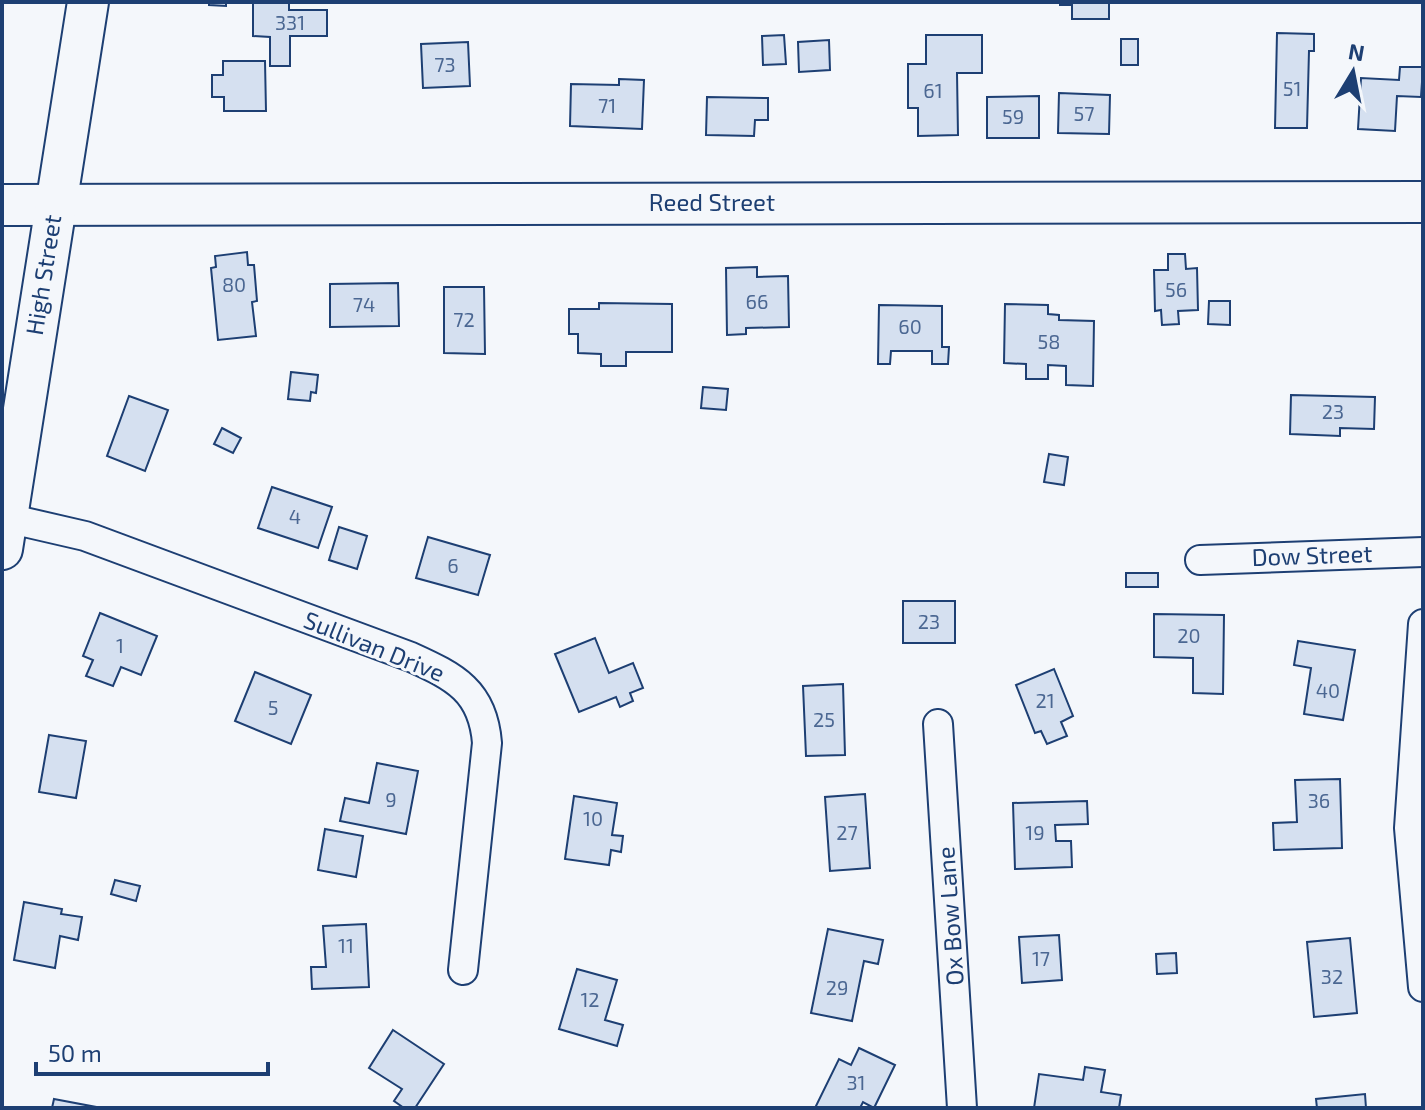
<svg xmlns="http://www.w3.org/2000/svg" width="1425" height="1110" font-family="'Exo 2',sans-serif">
<style>
.building{fill:#d5e0f0;stroke:#1d3f73;stroke-width:2}
.lines{fill:none;stroke-linecap:round;stroke-linejoin:round}
.minor-casing{stroke:#1d3f73;stroke-width:32}
.secondary-casing{stroke:#1d3f73;stroke-width:44}
.minor{stroke:#f4f7fb;stroke-width:28}
.secondary{stroke:#f4f7fb;stroke-width:40}
.labels{text-anchor:middle;stroke-width:6;stroke-linejoin:round;paint-order:stroke}
.number-label{font-size:20px;fill:#4b6792}
.street-label{font-size:24px;fill:#1d3f73;stroke:#f4f7fb}
</style>
<rect width="100%" height="100%" fill="#f4f7fb"/>
<!-- building -->
<g class="building">
<path d="M209,2H226V6L209,5Z"/>
<path d="M289,2V10H327V36H290V66H270V37L253,36V3Z"/>
<path d="M1060,2H1109V19H1072V5H1060Z"/>
<path d="M1277,33L1314,34V51H1309L1307,128H1275Z"/>
<path d="M784,35L786,64L763,65L762,36Z"/>
<path d="M926,35H982V73H957L958,135L918,136V108H908V64H926Z"/>
<rect x="1121" y="39" width="17" height="26"/>
<path d="M829,40L830,70L799,72L798,42Z"/>
<path d="M468,42L470,86L423,88L421,44Z"/>
<path d="M223,61H265L266,111H224V97H212V75H223Z"/>
<path d="M1400,67H1423L1421,97L1397,96L1395,131L1358,129L1361,78L1399,80Z"/>
<path d="M619,79L644,80L642,129L570,126L571,84L619,85Z"/>
<path d="M1059,93L1110,95L1109,134L1058,133Z"/>
<path d="M1039,96V138H987V97Z"/>
<path d="M707,97L768,98V120H755L754,136L706,135Z"/>
<path d="M247,252L248,265H254L257,301L252,302L256,336L218,340L211,268L216,267L215,256Z"/>
<path d="M1168,254H1185L1186,269L1197,268L1198,310L1178,311L1179,324L1162,325L1161,310L1155,311L1154,270H1168Z"/>
<path d="M757,267V277L788,276L789,327L746,328V334L727,335L726,268Z"/>
<path d="M398,283L399,326L330,327V284Z"/>
<path d="M444,287H484L485,354L444,353Z"/>
<path d="M1209,301H1230V325L1208,324Z"/>
<path d="M599,303L672,304V352H626V366H601V354L578,353V334H569V309H599Z"/>
<path d="M1005,304L1048,305V314L1059,315V320L1094,321L1093,386L1066,385V366L1048,365V379H1026V364L1004,363Z"/>
<path d="M879,305L942,306V347H949L948,364H932V351H891L890,364H878Z"/>
<path d="M291,372L318,375L316,393L311,392L310,401L288,399Z"/>
<path d="M703,387L728,389L726,410L701,408Z"/>
<path d="M1291,395L1375,397L1374,429L1340,428V436L1290,434Z"/>
<path d="M129,396L168,410L145,471L107,456Z"/>
<path d="M222,428L241,438L233,453L214,444Z"/>
<path d="M1049,454L1068,457L1064,485L1044,482Z"/>
<path d="M272,487L332,507L318,548L258,528Z"/>
<path d="M339,527L367,536L357,569L329,560Z"/>
<path d="M428,537L490,555L478,595L416,578Z"/>
<rect x="1126" y="573" width="32" height="14"/>
<rect x="903" y="601" width="52" height="42"/>
<path d="M100,613L157,636L141,675L121,667L113,686L86,676L93,660L83,656Z"/>
<path d="M1154,614L1224,615L1223,694L1193,693V658L1154,657Z"/>
<path d="M595,638L609,673L633,663L643,688L630,693L633,701L620,707L616,697L579,712L555,654Z"/>
<path d="M1298,641L1355,650L1343,720L1304,714L1311,668L1294,665Z"/>
<path d="M1054,669L1073,716L1061,722L1067,736L1047,744L1041,731L1035,733L1016,685Z"/>
<path d="M255,672L311,695L291,744L235,721Z"/>
<path d="M843,684L845,755L806,756L803,686Z"/>
<path d="M49,735L86,741L76,798L39,792Z"/>
<path d="M377,763L418,771L406,834L340,821L345,798L369,803Z"/>
<path d="M1340,779L1342,848L1274,850L1273,823L1297,822L1295,780Z"/>
<path d="M865,794L870,868L830,871L825,797Z"/>
<path d="M574,796L617,803L612,835L623,836L621,852L611,850L609,865L565,859Z"/>
<path d="M1087,801L1088,824L1055,825L1056,841H1071L1072,867L1015,869L1013,803Z"/>
<path d="M325,829L363,836L356,877L318,870Z"/>
<path d="M115,880L140,886L136,901L111,894Z"/>
<path d="M24,902L62,909L61,914L82,917L78,940L60,936L55,968L14,960Z"/>
<path d="M366,924L369,987L312,989L311,967H326L323,926Z"/>
<path d="M828,929L883,940L878,964L864,961L852,1021L811,1013Z"/>
<path d="M1059,935L1062,980L1022,983L1019,937Z"/>
<path d="M1350,938L1357,1013L1314,1017L1307,942Z"/>
<path d="M1176,953L1177,973L1157,974L1156,954Z"/>
<path d="M577,969L617,980L605,1020L623,1025L617,1046L559,1029Z"/>
<path d="M393,1030L444,1064L415,1108H404L394,1101L402,1089L369,1068Z"/>
<path d="M859,1048L895,1065L874,1108L863,1102L860,1108H815L839,1059L851,1065Z"/>
<path d="M1085,1067L1105,1070L1101,1092L1121,1095L1119,1108H1034L1039,1074L1083,1080Z"/>
<path d="M1365,1094L1366,1108H1317L1316,1099Z"/>
<path d="M54,1099L96,1107L95,1108H52Z"/>
</g>
<g class="lines">
<!-- minor casing -->
<g class="minor-casing">
<g id="minor">
<path d="M7,518L85,536L411,657C455,677 483,691 487,743L463,970"/>
<path d="M1200,560L1423,552"/>
<path d="M1423,624L1409,828L1423,987"/>
<path d="M938,724L962,1108"/>
</g>
</g>
<!-- secondary casing -->
<g class="secondary-casing">
<g id="secondary">
<path d="M2,205L1423,202"/>
<path d="M2,549L88,2"/>
</g>
</g>
<!-- minor -->
<use href="#minor" class="minor"/>
<!-- secondary -->
<use href="#secondary" class="secondary"/>
</g>
<g class="labels">
<!-- number labels -->
<g class="number-label">
<text x="290" y="30">331</text>
<text x="445" y="72">73</text>
<text x="1292" y="96">51</text>
<text x="933" y="98">61</text>
<text x="607" y="113">71</text>
<text x="1084" y="121">57</text>
<text x="1013" y="124">59</text>
<text x="234" y="292">80</text>
<text x="1176" y="297">56</text>
<text x="757" y="309">66</text>
<text x="364" y="312">74</text>
<text x="464" y="327">72</text>
<text x="910" y="334">60</text>
<text x="1049" y="349">58</text>
<text x="1333" y="419">23</text>
<text x="295" y="524">4</text>
<text x="453" y="573">6</text>
<text x="929" y="629">23</text>
<text x="1189" y="643">20</text>
<text x="120" y="653">1</text>
<text x="1328" y="698">40</text>
<text x="1045" y="708">21</text>
<text x="273" y="715">5</text>
<text x="824" y="727">25</text>
<text x="391" y="807">9</text>
<text x="1319" y="808">36</text>
<text x="593" y="826">10</text>
<text x="847" y="840">27</text>
<text x="1035" y="840">19</text>
<text x="346" y="953">11</text>
<text x="1041" y="966">17</text>
<text x="1332" y="984">32</text>
<text x="837" y="995">29</text>
<text x="590" y="1007">12</text>
<text x="856" y="1090">31</text>
</g>
<!-- street labels -->
<g class="street-label">
<text x="712" y="211">Reed Street</text>
<text transform="translate(44 275) rotate(-81)" y="8">High Street</text>
<text transform="translate(1312 556) rotate(-2)" y="8">Dow Street</text>
<text transform="translate(374 647) rotate(22)" y="8">Sullivan Drive</text>
<text transform="translate(951 916) rotate(-94)" y="8">Ox Bow Lane</text>
</g>
</g>
<!-- border -->
<rect width="1425" height="1110" fill="none" stroke="#1d3f73" stroke-width="8"/>
<!-- north arrow -->
<g transform="translate(1353 72) rotate(10)" stroke="#f4f7fb" stroke-width="6" paint-order="stroke">
<path d="M0-6L14 30L0 20L-14 30Z" fill="#1d3f73"/>
<text y="-12" font-size="22" font-weight="bold" text-anchor="middle" fill="#1d3f73">N</text>
</g>
<!-- scale -->
<path d="M36 1062v12h232v-12" fill="none" stroke="#1d3f73" stroke-width="4"/>
<text x="48" y="1062" font-size="24" fill="#1d3f73" stroke="#f4f7fb" stroke-width="6" paint-order="stroke">50 m</text>
</svg>
